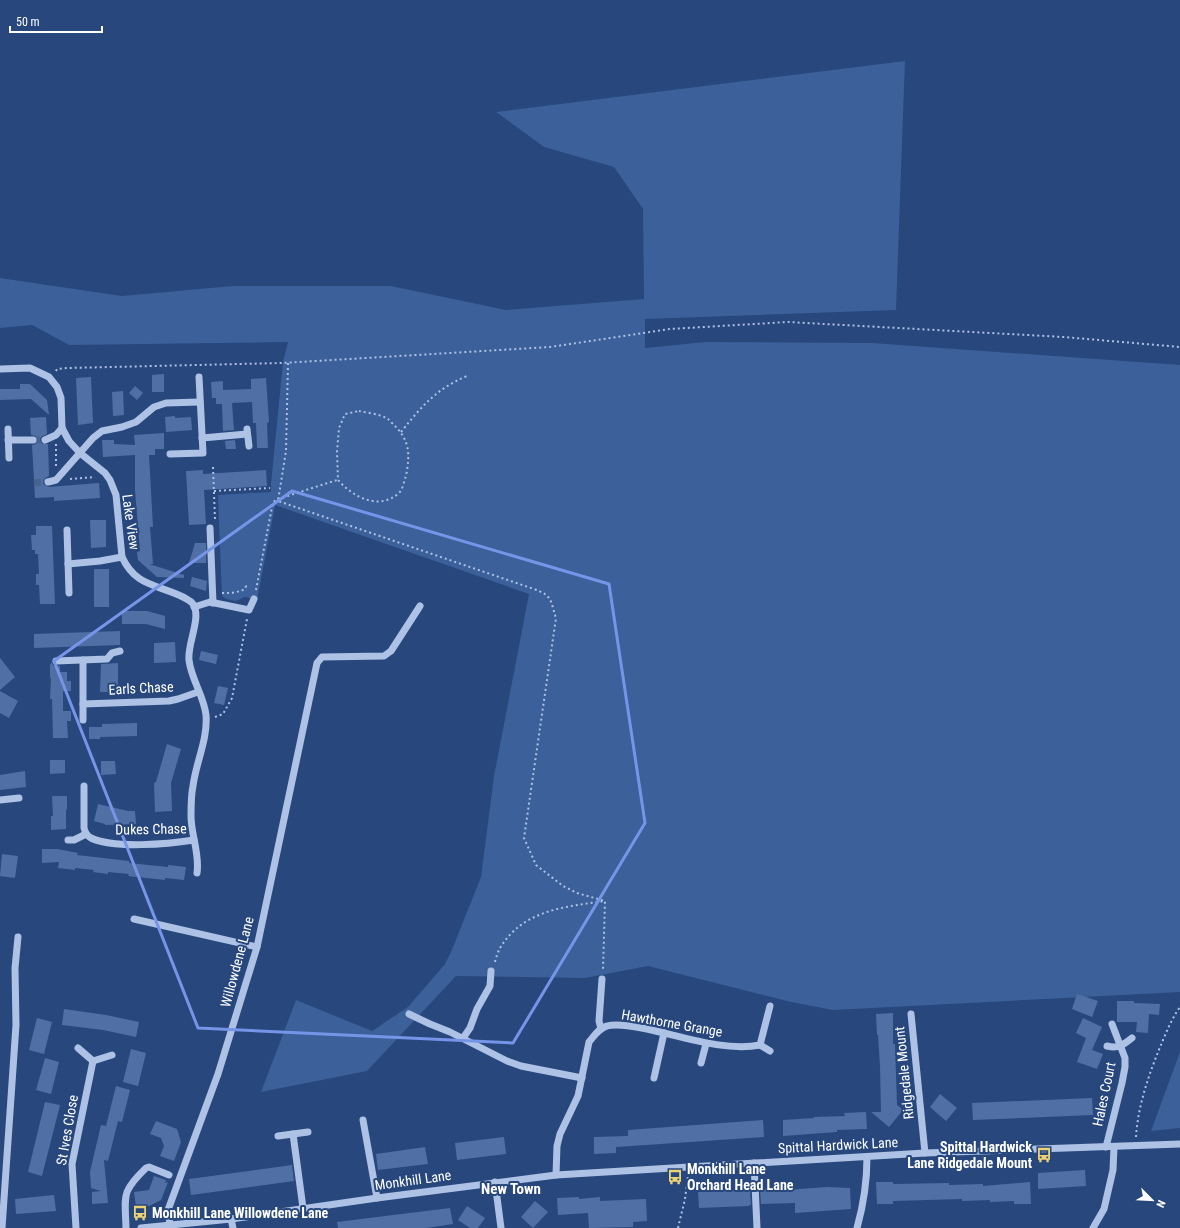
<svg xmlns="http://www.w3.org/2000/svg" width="1180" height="1228" font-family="'Roboto Condensed',sans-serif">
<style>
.green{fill:#3b609a}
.building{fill:#5070a5}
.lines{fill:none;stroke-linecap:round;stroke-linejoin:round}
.minor-tunnel{stroke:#476390;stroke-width:7;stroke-dasharray:7 3.5;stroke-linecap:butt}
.path{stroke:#adc2e5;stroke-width:2;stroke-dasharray:2 3;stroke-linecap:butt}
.minor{stroke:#adc2e5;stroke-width:7}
.marked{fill:none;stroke:#7795e8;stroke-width:3;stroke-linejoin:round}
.labels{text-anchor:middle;stroke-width:4;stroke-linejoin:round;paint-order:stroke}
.street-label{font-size:14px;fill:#fff;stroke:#27477d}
.poi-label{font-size:14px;font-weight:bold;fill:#fff;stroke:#27477d;text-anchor:start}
.neighbourhood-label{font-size:15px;font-weight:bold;fill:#fff;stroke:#27477d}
</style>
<rect width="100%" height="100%" fill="#27477d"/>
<!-- green -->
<g class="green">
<path d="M905,61L896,310L645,319V348L705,342L872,343L1180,365V992L833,1010L791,1002L648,966L585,978L456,976L367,1071L261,1092L296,1000L372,1031L408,1007L445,964L451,952L481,877L494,776L529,594L275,505L257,600L245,597L236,601L226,599L222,596L218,495L271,492V484L283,362L288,342L69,345L32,325L0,328V278L122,296L233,286H391L506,310L644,299L643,209L614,167L544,147L496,112Z"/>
<path d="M1180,1052V1128L1151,1131Z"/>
</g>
<!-- building -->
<g class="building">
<path d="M164,374V392H152V375Z"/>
<path d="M91,377L93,423L78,425L76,378Z"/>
<path d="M266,378L269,422L267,423L268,448H257L256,423H253L252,402L232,403L234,430L223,431L222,404H216V398H212L211,382L223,381V390L251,389V379Z"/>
<path d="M20,384H30L47,400L49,415L31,399L0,400V389H20Z"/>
<path d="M135,386L143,393L137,400L129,393Z"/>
<path d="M123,391L124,415L113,416L112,392Z"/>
<path d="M175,416V418L191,417L192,430L166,432L165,417Z"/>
<path d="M46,417L47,434L41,437L40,440L42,444H48L49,476L44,479L43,483L44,485L49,487L99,483L100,498L54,501V497L35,498L32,445L36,444L38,440L36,436L31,435L30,418Z"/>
<path d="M164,433V449H155V455H149L153,527H150L153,564H149L184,575V578L157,577L138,560L137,552L140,551L135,490V455L103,457L102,440H114V444L135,445L134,435Z"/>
<path d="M235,440L236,449H226L225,441Z"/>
<path d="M203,470V474L266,470L267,486L204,490L206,524L189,525L186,471Z"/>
<path d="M90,520H106V547L91,548Z"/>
<path d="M36,526H52L55,604H40L39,585H36V574H39L38,554H35V550H32L31,535H36Z"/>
<path d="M195,543H206V563H189Z"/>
<rect x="94" y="569" width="15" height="38"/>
<path d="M192,577L207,581L206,591L190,586Z"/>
<path d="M122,611H147L165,616V629L146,624H122Z"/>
<path d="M120,631V645L34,648V634Z"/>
<path d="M175,642L176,662L154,663V643Z"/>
<path d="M201,651L218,655L216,664L199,660Z"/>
<path d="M0,658L15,677L0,690Z"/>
<path d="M51,662L54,666H60V672H67V681H71V691H63V711H71V721H67L68,738H53L52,699H50L51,678H50V664H51Z"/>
<path d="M118,663V692H100L101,664Z"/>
<path d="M218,686L228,688L224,705L214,703Z"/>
<path d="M0,691L18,701L9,718L0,713Z"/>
<path d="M137,723V736L100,737V739H89V727H102V724Z"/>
<path d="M167,744L181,749L171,783L172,811L155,812L154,783L156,782Z"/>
<path d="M50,760H65V773L50,774Z"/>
<path d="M101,761H115L116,774L101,775Z"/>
<path d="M25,771L26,787L0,790V775Z"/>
<path d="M52,796H67V809L66,810V829L51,830V816H53Z"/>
<path d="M98,804L128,811H135L136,824L105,825V824L94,821Z"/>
<path d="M42,849H57L78,853L77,855L129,861V863L168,867V865L186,867L184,880L165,878V880L128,876L129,874L108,872V874L93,872L94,870L75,868V870L58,868L59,862L42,863Z"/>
<path d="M2,854L18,856L15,878L0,876Z"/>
<path d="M1077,994L1098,1001L1092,1017L1072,1009Z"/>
<path d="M1117,1001H1134V1003L1160,1004L1159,1015L1149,1014L1148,1033L1136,1032L1137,1022H1117Z"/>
<path d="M64,1009L106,1015L139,1022L136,1037L103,1030L62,1025Z"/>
<path d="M893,1013V1044H895L897,1105L903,1110L889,1127L871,1112H881L880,1066L878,1035H877L876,1014Z"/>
<path d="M37,1018L52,1022L44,1054L29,1050Z"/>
<path d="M1083,1018L1102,1027L1092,1050L1103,1054L1097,1069L1077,1062L1086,1038L1076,1033Z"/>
<path d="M131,1049L146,1053L138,1086L123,1082Z"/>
<path d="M45,1058L59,1062L51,1094L36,1090Z"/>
<path d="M116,1086L130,1090L122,1122L118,1121L108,1161L104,1160L108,1203L92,1204V1192L101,1191L91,1188L90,1172L101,1125L106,1126Z"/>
<path d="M940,1094L957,1108L946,1121L930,1107Z"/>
<path d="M1092,1098L1093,1115L973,1120L972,1103Z"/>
<path d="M45,1102L60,1105L42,1176L28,1172Z"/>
<path d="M866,1112L867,1129L837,1130V1132L783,1136V1120L814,1118V1117L845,1116L844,1113Z"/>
<path d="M763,1120L764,1137L616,1147V1153L594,1154V1137L628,1136V1130Z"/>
<path d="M156,1121L177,1129L181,1142L174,1161L160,1156L164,1146L161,1138L150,1134Z"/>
<path d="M504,1137L506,1154L457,1160L455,1143Z"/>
<path d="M425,1147L428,1164L378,1170L376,1154Z"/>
<path d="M292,1165L294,1181L191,1195L189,1179Z"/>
<path d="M1085,1170L1086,1186L1038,1189V1173Z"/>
<path d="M154,1176L166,1180L165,1183L168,1182L161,1200L149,1206L136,1207L134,1192L149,1190Z"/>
<path d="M876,1182H893V1184L949,1183V1185L983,1184V1186L1030,1182L1031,1204H1014V1201L990,1202V1200L962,1201V1199L893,1201V1204H877Z"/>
<path d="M787,1187V1190L827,1187L850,1188L851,1209L795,1213V1203L761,1204L760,1189H765V1188Z"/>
<path d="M750,1190L751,1205H749V1206L699,1208L698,1192Z"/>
<path d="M54,1195L56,1211L16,1214L15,1199Z"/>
<path d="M579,1197V1199L600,1197V1201L646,1199L647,1221L633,1222V1227L589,1228L588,1213L558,1215L557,1198Z"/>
<path d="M535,1201L548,1212L533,1228L521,1217Z"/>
<path d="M467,1206L485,1218L478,1228H470L458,1220Z"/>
<path d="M450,1208L453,1224L426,1228H338L337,1222Z"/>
</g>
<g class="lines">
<!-- minor-tunnel -->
<g class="minor-tunnel">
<path d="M33,440H45"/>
<path d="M34,483L48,482"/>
</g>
<!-- path -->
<g class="path">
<path d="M288,363L286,451L278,501L534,589C553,596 550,600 556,618L524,838L536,865L563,886L577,893L605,901L603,970"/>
<path d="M56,371L57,369L68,368L282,363L550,347L670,329L788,322L1064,337L1180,347"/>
<path d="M359,411C368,413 380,414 388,419C390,421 393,424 395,426C410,441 410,455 406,476C404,481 403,489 399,493C379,511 353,497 338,480L337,452L339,428L345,414Z"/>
<path d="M401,432C422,406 436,389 467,376"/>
<path d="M56,466V444"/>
<path d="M213,467L215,520"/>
<path d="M70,479L95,477"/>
<path d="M214,491L270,488"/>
<path d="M256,590L272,507L275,500L337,480"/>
<path d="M222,593C230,593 237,593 245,589L246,586L245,585"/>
<path d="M215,717L223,714L232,698L247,619"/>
<path d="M495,962C496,957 498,952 500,948C523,910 564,907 604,901"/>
<path d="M1136,1137C1138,1104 1150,1071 1163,1040C1168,1028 1173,1017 1180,1007"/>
<path d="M678,1228L685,1199L688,1176"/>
</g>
<!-- minor -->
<g class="minor">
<path d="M0,369L30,368L49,377L57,387L61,398L62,428L69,441L80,453L105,473L110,480L116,495L122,557C136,587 157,584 183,597C186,599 190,600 193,604C202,617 187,644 189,660C191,679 204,696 206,715C208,739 196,762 193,786C191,795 191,806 191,816C191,835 200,854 197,873"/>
<path d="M8,429L9,458"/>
<path d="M247,429L249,446"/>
<path d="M202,438L247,434"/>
<path d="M8,440H33"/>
<path d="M45,440L56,435L62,428"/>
<path d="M170,454L203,453L199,377"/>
<path d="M48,482L56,480L93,438L102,431L122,427L136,422L154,407L166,403L200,402"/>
<path d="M210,528L213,603"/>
<path d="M67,530L69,593"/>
<path d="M68,564L100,561L122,557"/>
<path d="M194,607L210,602L249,610L254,599"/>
<path d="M83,660V704L169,701L178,699L198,692"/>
<path d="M56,661L107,659L112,653L120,651"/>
<path d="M83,720V704"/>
<path d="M84,786V828C85,832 87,836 91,838C114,849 169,844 194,840"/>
<path d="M0,800L19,798"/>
<path d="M68,840H74L86,834"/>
<path d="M134,919L257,947"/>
<path d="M409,1014L430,1024L450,1032L507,1061L521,1066L582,1078"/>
<path d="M911,1014L925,1153"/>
<path d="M601,1029L599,1021L602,979"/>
<path d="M463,1038L470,1028L477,1009L490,986L491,971"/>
<path d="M760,1045L770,1051"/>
<path d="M1107,1046C1119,1049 1123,1045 1132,1038"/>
<path d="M78,1048L93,1061L112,1055"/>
<path d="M701,1063L706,1044"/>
<path d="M654,1078L664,1033"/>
<path d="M363,1120L377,1198"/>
<path d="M293,1134L303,1208"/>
<path d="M278,1136L308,1132"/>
<path d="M1106,1147L1122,1083L1125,1067V1058L1112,1024"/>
<path d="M754,1163L757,1228"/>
<path d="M556,1175L557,1146L560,1134L578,1096L589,1042C594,1036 599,1028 607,1026C617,1023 637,1027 647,1029C680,1036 726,1052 760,1045L770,1006"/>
<path d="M495,1182L501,1228"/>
<path d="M231,1219L233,1228"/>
<path d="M170,1225L168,1210L218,1074L257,947L317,663L322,657L384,656L391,651L420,606"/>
<path d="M2,1228L16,1025L15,968L18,937"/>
<path d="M76,1228L72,1164L93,1061"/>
<path d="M126,1228C125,1195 121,1192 146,1168L149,1167L169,1175"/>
<path d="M141,1228L231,1219L377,1198L556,1175L925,1153L1180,1144"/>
<path d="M857,1228C864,1203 867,1183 867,1157"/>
<path d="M1093,1228L1104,1209L1113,1170L1114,1147"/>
</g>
</g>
<!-- marked area -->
<path class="marked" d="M292,491L609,584L645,823L513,1043L198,1028L54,661Z"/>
<!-- icons -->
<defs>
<g id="bus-bare" transform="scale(1.2)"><path d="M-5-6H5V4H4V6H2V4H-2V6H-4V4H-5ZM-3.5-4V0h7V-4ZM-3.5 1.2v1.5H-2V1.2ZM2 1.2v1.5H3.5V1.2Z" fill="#ecd273" stroke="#27477d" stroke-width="2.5" paint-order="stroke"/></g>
</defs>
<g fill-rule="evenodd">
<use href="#bus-bare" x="1044" y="1155"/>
<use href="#bus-bare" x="675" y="1177"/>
<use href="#bus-bare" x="140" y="1213"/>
</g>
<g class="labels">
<!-- street labels -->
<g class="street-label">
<text transform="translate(131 522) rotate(82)" y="5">Lake View</text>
<text transform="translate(141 688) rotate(-3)" y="5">Earls Chase</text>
<text transform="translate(151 829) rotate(-1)" y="5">Dukes Chase</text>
<text transform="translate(237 962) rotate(-75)" y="5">Willowdene Lane</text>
<text transform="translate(672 1023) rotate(10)" y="5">Hawthorne Grange</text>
<text transform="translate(904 1073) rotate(-96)" y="5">Ridgedale Mount</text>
<text transform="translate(1104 1094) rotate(-78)" y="5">Hales Court</text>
<text transform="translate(67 1130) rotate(-80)" y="5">St Ives Close</text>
<text transform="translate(838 1145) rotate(-3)" y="5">Spittal Hardwick Lane</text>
<text transform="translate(413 1180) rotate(-8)" y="5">Monkhill Lane</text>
</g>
<!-- poi labels -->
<g class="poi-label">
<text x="1032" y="1152" text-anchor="end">Spittal Hardwick<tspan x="1032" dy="16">Lane Ridgedale Mount</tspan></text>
<text x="687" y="1174">Monkhill Lane<tspan x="687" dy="16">Orchard Head Lane</tspan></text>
<text x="152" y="1218">Monkhill Lane Willowdene Lane</text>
</g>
<!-- neighbourhood labels -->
<g class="neighbourhood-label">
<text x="511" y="1194">New Town</text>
</g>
</g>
<!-- north arrow -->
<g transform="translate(1152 1200) rotate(114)" stroke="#27477d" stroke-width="3" paint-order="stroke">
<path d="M0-3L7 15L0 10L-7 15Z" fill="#ffffff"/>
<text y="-6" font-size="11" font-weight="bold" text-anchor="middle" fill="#ffffff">N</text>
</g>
<!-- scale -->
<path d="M10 26v6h92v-6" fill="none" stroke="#ffffff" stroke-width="2"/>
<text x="16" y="26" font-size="12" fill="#ffffff" stroke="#27477d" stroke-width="3" paint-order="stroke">50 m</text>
</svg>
